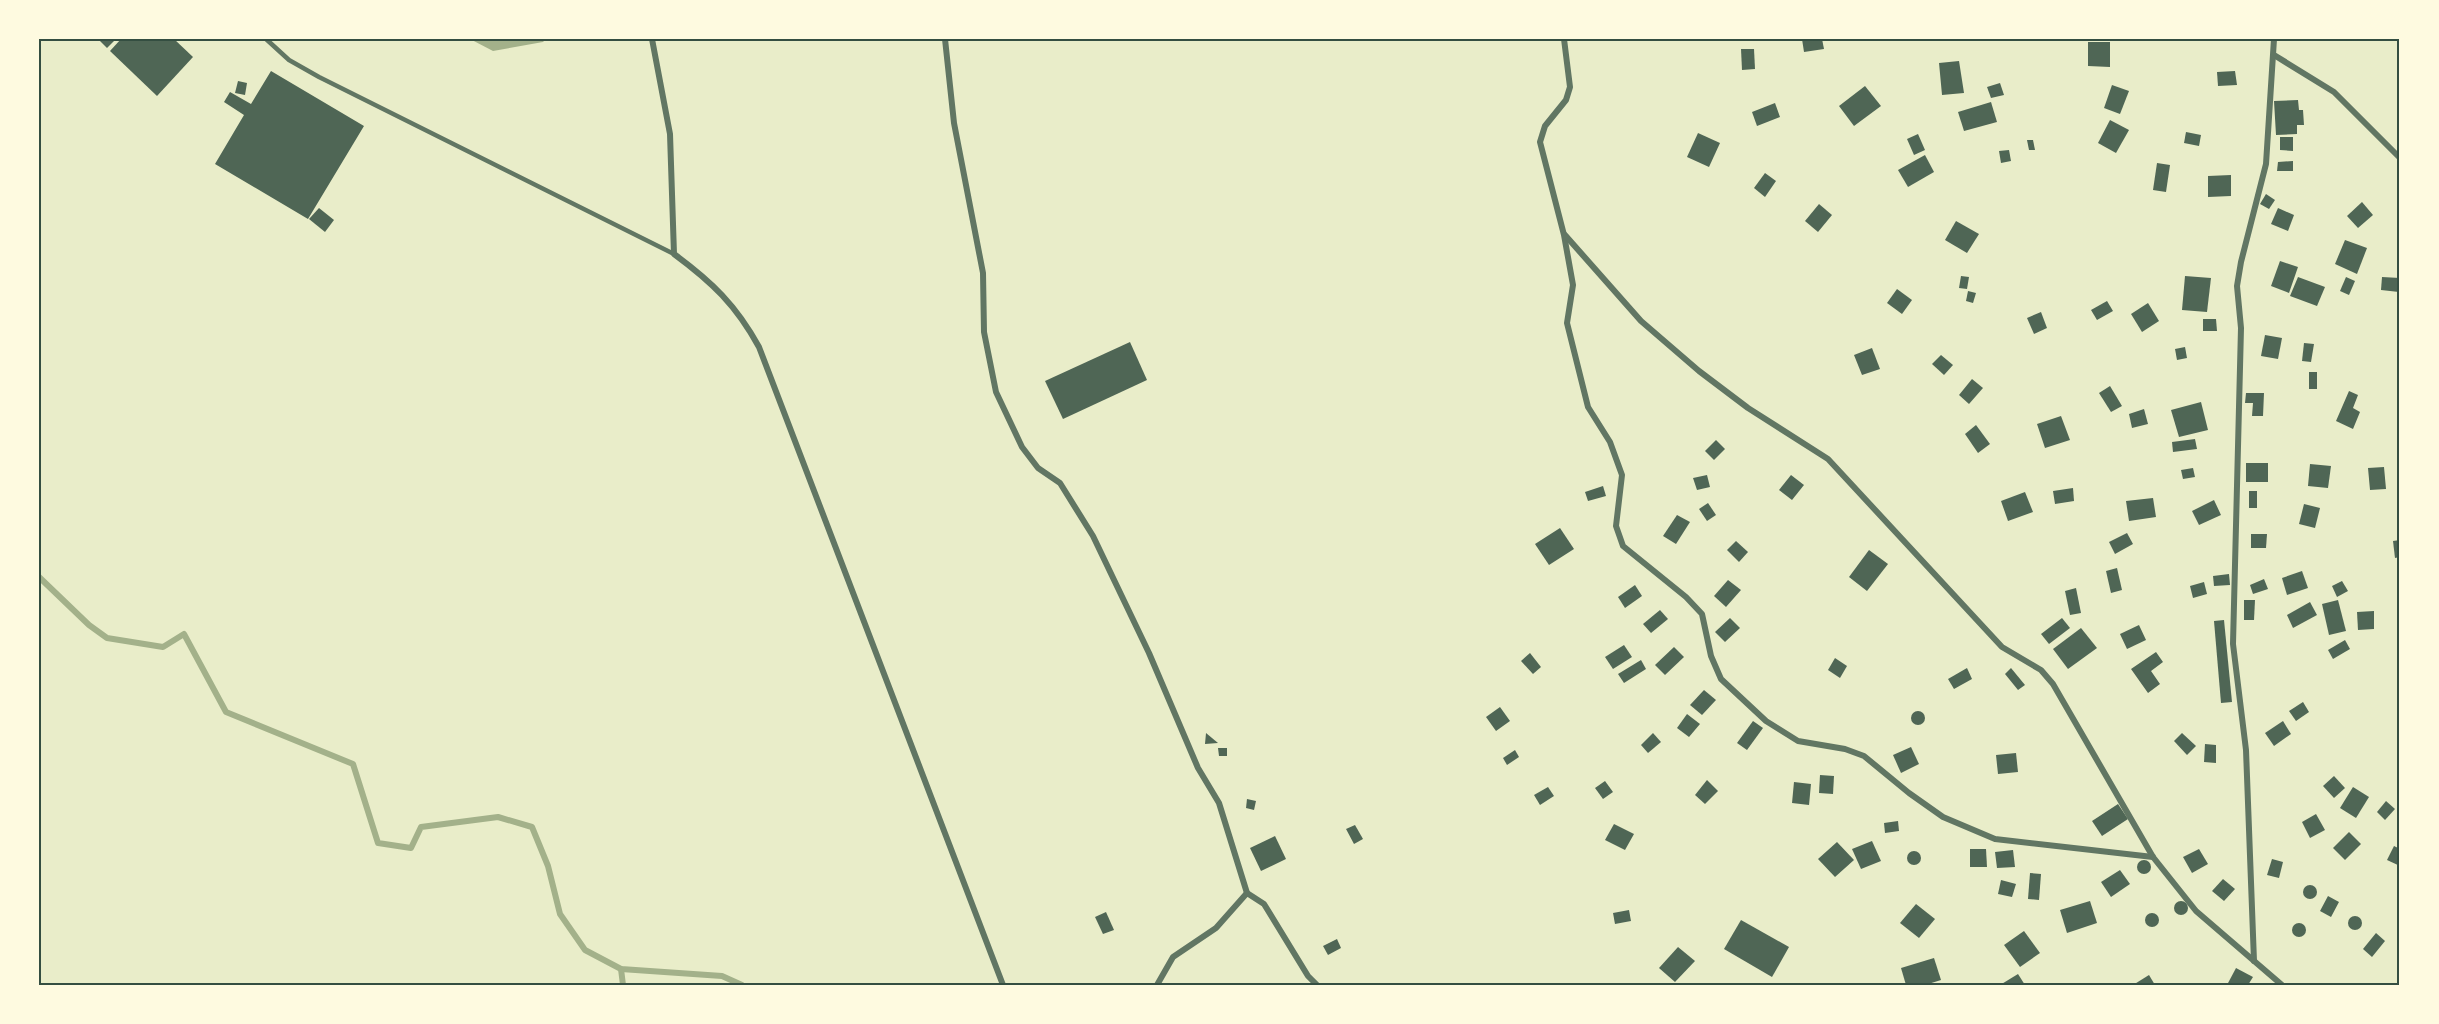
<svg xmlns="http://www.w3.org/2000/svg" width="2439" height="1024" font-family="Figtree,sans-serif">
<style>
.water{fill:#a3b18a}
.lines{fill:none;stroke-linecap:round;stroke-linejoin:round}
.stream{stroke:#a3b18a;stroke-width:6}
.building{fill:#4f6655}
.service{stroke:#617663;stroke-width:4.5}
.minor{stroke:#617663;stroke-width:6}
.neatline{fill:none;stroke:#344e41;stroke-width:2}
</style>
<rect width="100%" height="100%" fill="#e9edc9"/>
<!-- water -->
<path class="water" d="M470,39H546L543,42L493,51Z"/>
<g class="lines">
<!-- stream -->
<g class="stream">
<path d="M39,577L89,625L107,638L163,647L184,634L226,712L353,764L378,843L411,848L421,827L498,817L532,827L548,866L560,914L585,950L621,969L722,976L742,985"/>
<path d="M621,969L623,985"/>
</g>
</g>
<!-- building -->
<g class="building">
<path d="M98,39H116L107,48Z"/>
<path d="M121,39H174L193,57L157,96L110,51Z"/>
<path d="M1802,39H1822L1824,49L1804,52Z"/>
<path d="M2088,42H2110V67L2088,66Z"/>
<path d="M1741,49H1754L1755,69L1742,70Z"/>
<path d="M1959,61L1964,93L1942,95L1939,63Z"/>
<path d="M271,71L364,126L308,219L215,164L244,115L224,102L230,92L251,104Z"/>
<path d="M2235,71L2237,85L2218,86L2217,72Z"/>
<path d="M238,81L247,83L245,95L235,93Z"/>
<path d="M2000,83L2004,95L1991,98L1987,87Z"/>
<path d="M2112,85L2129,91L2120,114L2104,108Z"/>
<path d="M1865,86L1881,106L1854,126L1839,106Z"/>
<path d="M2298,100L2299,110H2303L2304,125H2297V134L2276,135L2274,101Z"/>
<path d="M1991,102L1997,122L1964,131L1958,112Z"/>
<path d="M1775,103L1780,117L1757,126L1752,112Z"/>
<path d="M2110,120L2129,130L2116,153L2098,143Z"/>
<path d="M2186,132L2201,135L2199,146L2184,143Z"/>
<path d="M1698,133L1720,143L1709,167L1687,157Z"/>
<path d="M1918,134L1925,150L1914,155L1907,139Z"/>
<path d="M2280,137H2293V151L2280,150Z"/>
<path d="M2027,140H2033L2035,150H2029Z"/>
<path d="M2009,150L2011,161L2001,163L1999,151Z"/>
<path d="M1925,155L1934,172L1908,187L1898,170Z"/>
<path d="M2293,161V171H2277L2278,162Z"/>
<path d="M2157,163L2170,165L2166,192L2153,190Z"/>
<path d="M1765,173L1776,181L1765,197L1754,188Z"/>
<path d="M2231,175V196L2208,197V176Z"/>
<path d="M2266,194L2275,200L2269,209L2260,204Z"/>
<path d="M2362,202L2373,215L2358,228L2347,216Z"/>
<path d="M1819,204L1832,215L1818,232L1805,221Z"/>
<path d="M319,208L334,220L325,232L309,219Z"/>
<path d="M2278,208L2294,215L2288,231L2271,224Z"/>
<path d="M1956,221L1979,234L1967,253L1945,240Z"/>
<path d="M2345,240L2367,248L2357,274L2335,264Z"/>
<path d="M2280,261L2298,267L2289,293L2271,286Z"/>
<path d="M1961,276L1969,277L1967,289L1959,288Z"/>
<path d="M2185,276L2211,278L2207,312L2182,310Z"/>
<path d="M2298,277L2325,287L2317,306L2290,296Z"/>
<path d="M2346,277L2355,281L2349,295L2340,291Z"/>
<path d="M2382,277L2400,278L2399,292L2381,290Z"/>
<path d="M1897,289L1912,300L1902,314L1887,303Z"/>
<path d="M1968,291L1976,293L1973,303L1966,301Z"/>
<path d="M2107,301L2113,311L2097,320L2091,310Z"/>
<path d="M2148,303L2159,321L2142,332L2131,314Z"/>
<path d="M2041,312L2047,328L2034,334L2027,318Z"/>
<path d="M2203,319H2216L2217,331H2203Z"/>
<path d="M2265,335L2282,338L2278,359L2261,356Z"/>
<path d="M1130,342L1147,380L1063,419L1045,381Z"/>
<path d="M2304,343L2314,344L2311,362L2302,361Z"/>
<path d="M2185,347L2187,358L2177,360L2175,349Z"/>
<path d="M1872,348L1880,369L1862,375L1854,355Z"/>
<path d="M1941,355L1953,365L1944,375L1932,364Z"/>
<rect x="2309" y="372" width="8" height="17"/>
<path d="M1972,379L1983,388L1969,404L1959,395Z"/>
<path d="M2110,386L2122,406L2111,412L2099,393Z"/>
<path d="M2349,391L2358,395L2353,408L2360,412L2353,429L2336,421Z"/>
<path d="M2246,393H2264L2263,416H2252L2253,403H2245Z"/>
<path d="M2201,402L2208,430L2179,437L2171,410Z"/>
<path d="M2144,409L2148,424L2132,428L2129,414Z"/>
<path d="M2061,416L2070,440L2045,448L2037,424Z"/>
<path d="M1976,425L1990,444L1978,453L1965,434Z"/>
<path d="M2195,439L2197,449L2173,452L2172,442Z"/>
<path d="M1716,440L1725,449L1714,460L1705,451Z"/>
<rect x="2246" y="463" width="22" height="19"/>
<path d="M2310,464L2331,466L2328,488L2308,486Z"/>
<path d="M2384,467L2386,489L2370,490L2368,468Z"/>
<path d="M2193,468L2195,477L2183,479L2181,470Z"/>
<path d="M1707,475L1710,487L1697,490L1693,478Z"/>
<path d="M1791,475L1804,485L1792,500L1779,490Z"/>
<path d="M1603,486L1606,496L1588,501L1585,492Z"/>
<path d="M2073,488L2074,501L2055,504L2053,491Z"/>
<rect x="2249" y="491" width="8" height="17"/>
<path d="M2025,492L2033,512L2008,521L2001,501Z"/>
<path d="M2153,498L2156,517L2129,521L2126,501Z"/>
<path d="M2214,500L2221,515L2199,525L2192,511Z"/>
<path d="M1708,503L1716,515L1707,521L1699,509Z"/>
<path d="M2304,504L2320,508L2315,528L2299,524Z"/>
<path d="M1677,515L1690,522L1676,544L1663,536Z"/>
<path d="M1560,528L1574,549L1549,565L1535,544Z"/>
<path d="M2127,533L2133,544L2115,554L2109,542Z"/>
<path d="M2251,534H2267L2266,548H2251Z"/>
<path d="M2400,540V557L2395,558L2393,541Z"/>
<path d="M1736,541L1748,552L1739,562L1727,550Z"/>
<path d="M1869,550L1888,564L1867,591L1849,577Z"/>
<path d="M2117,568L2122,590L2111,593L2106,571Z"/>
<path d="M2302,571L2308,588L2287,595L2282,578Z"/>
<path d="M2229,574L2230,585L2214,586L2213,576Z"/>
<path d="M2264,579L2268,589L2253,594L2250,585Z"/>
<path d="M1728,580L1741,590L1726,607L1714,596Z"/>
<path d="M2342,581L2348,591L2337,597L2332,586Z"/>
<path d="M2204,582L2207,594L2193,598L2190,586Z"/>
<path d="M1635,585L1642,596L1625,608L1618,597Z"/>
<path d="M2076,588L2081,613L2070,615L2065,591Z"/>
<path d="M2244,600H2255L2254,620H2244Z"/>
<path d="M2338,600L2346,631L2329,635L2322,604Z"/>
<path d="M2310,602L2317,615L2293,628L2287,615Z"/>
<path d="M1660,610L1668,619L1651,633L1643,624Z"/>
<path d="M2374,611V629L2358,630L2357,612Z"/>
<path d="M1730,618L1740,628L1725,642L1715,632Z"/>
<path d="M2062,618L2070,628L2049,644L2041,634Z"/>
<path d="M2224,620L2232,702L2221,703L2214,621Z"/>
<path d="M2139,625L2146,640L2127,649L2120,634Z"/>
<path d="M2081,628L2097,648L2068,669L2053,649Z"/>
<path d="M2345,640L2350,649L2333,659L2328,650Z"/>
<path d="M1624,645L1632,657L1613,669L1605,657Z"/>
<path d="M1674,647L1684,657L1665,675L1655,665Z"/>
<path d="M2156,652L2163,662L2151,671L2160,684L2148,693L2131,669Z"/>
<path d="M1530,653L1541,667L1533,674L1521,661Z"/>
<path d="M1835,658L1847,666L1840,678L1828,670Z"/>
<path d="M1641,660L1646,669L1624,683L1618,674Z"/>
<path d="M1967,668L1972,679L1954,689L1948,679Z"/>
<path d="M2011,668L2025,685L2018,690L2005,674Z"/>
<path d="M1704,690L1716,700L1702,715L1690,705Z"/>
<path d="M2303,702L2309,712L2296,721L2289,711Z"/>
<path d="M1500,707L1510,721L1496,731L1486,717Z"/>
<circle cx="1918" cy="718" r="7"/>
<path d="M1687,714L1700,724L1689,737L1677,728Z"/>
<path d="M1753,721L1763,728L1747,750L1737,743Z"/>
<path d="M2283,721L2291,734L2274,746L2265,733Z"/>
<path d="M1206,733L1218,743L1205,744Z"/>
<path d="M1653,733L1661,742L1648,753L1641,745Z"/>
<path d="M2182,733L2196,746L2187,755L2174,741Z"/>
<path d="M2205,744L2216,745V763L2204,762Z"/>
<path d="M1911,747L1919,764L1901,773L1893,755Z"/>
<path d="M1218,748H1227V756H1219Z"/>
<path d="M1515,750L1519,757L1507,765L1503,758Z"/>
<path d="M2016,753L2018,772L1998,774L1996,755Z"/>
<path d="M1820,775L1834,776L1833,794L1819,793Z"/>
<path d="M2334,776L2345,788L2334,798L2323,786Z"/>
<path d="M1707,780L1718,791L1705,804L1695,795Z"/>
<path d="M1605,781L1613,792L1603,799L1595,788Z"/>
<path d="M1794,782L1811,784L1809,805L1792,803Z"/>
<path d="M1548,787L1554,796L1540,805L1534,795Z"/>
<path d="M2353,787L2369,797L2356,818L2340,808Z"/>
<path d="M1247,799L1256,801L1254,810L1246,808Z"/>
<path d="M2386,801L2395,809L2385,820L2377,812Z"/>
<path d="M2118,804L2128,819L2102,836L2092,821Z"/>
<path d="M2316,814L2325,830L2310,838L2302,822Z"/>
<path d="M1898,821L1899,831L1885,833L1884,823Z"/>
<path d="M1614,824L1634,834L1625,850L1605,840Z"/>
<path d="M1355,825L1363,839L1354,844L1346,829Z"/>
<path d="M2349,832L2361,844L2345,860L2333,848Z"/>
<path d="M1275,836L1286,859L1261,871L1250,848Z"/>
<path d="M1872,841L1881,861L1861,869L1852,849Z"/>
<path d="M1837,842L1854,860L1835,877L1818,859Z"/>
<path d="M2394,846L2400,849V866L2387,860Z"/>
<path d="M1970,849H1986L1987,867H1970Z"/>
<path d="M2199,849L2208,864L2192,873L2183,857Z"/>
<path d="M2013,850L2015,867L1997,868L1995,852Z"/>
<circle cx="1914" cy="858" r="7"/>
<path d="M2272,859L2283,862L2279,878L2267,875Z"/>
<circle cx="2144" cy="867" r="7"/>
<path d="M2120,870L2130,884L2111,897L2101,882Z"/>
<path d="M2030,873L2041,874L2039,900L2028,899Z"/>
<path d="M2223,879L2235,889L2224,901L2212,891Z"/>
<path d="M2001,880L2016,884L2012,897L1998,894Z"/>
<circle cx="2310" cy="892" r="7"/>
<path d="M2328,896L2339,902L2331,917L2320,911Z"/>
<path d="M2090,901L2097,923L2067,933L2060,910Z"/>
<circle cx="2181" cy="908" r="7"/>
<path d="M1916,904L1935,919L1919,938L1900,923Z"/>
<path d="M1629,910L1631,921L1615,924L1613,913Z"/>
<path d="M1106,912L1114,930L1103,934L1095,917Z"/>
<circle cx="2152" cy="920" r="7"/>
<circle cx="2355" cy="923" r="7"/>
<path d="M1741,920L1789,947L1772,977L1724,949Z"/>
<circle cx="2299" cy="930" r="7"/>
<path d="M2024,931L2040,953L2020,967L2004,945Z"/>
<path d="M2376,933L2385,941L2372,957L2363,949Z"/>
<path d="M1337,939L1341,948L1328,955L1323,946Z"/>
<path d="M1678,947L1695,961L1675,982L1659,968Z"/>
<path d="M1934,958L1941,980L1925,985H1906L1901,968Z"/>
<path d="M2236,968L2253,977L2248,985H2227Z"/>
<path d="M2018,974L2025,985H2000Z"/>
<path d="M2149,975L2155,985H2133Z"/>
</g>
<g class="lines">
<!-- service -->
<path class="service" d="M266,39L289,60L319,77L674,254"/>
<!-- minor -->
<g class="minor">
<path d="M652,39L670,134L674,254C712,282 736,305 759,347L1003,985"/>
<path d="M945,39L954,123L983,273L984,332L996,392L1022,447L1038,468L1060,483L1093,536L1149,653L1198,768L1219,803L1247,893"/>
<path d="M1564,39L1570,87L1566,100L1545,126L1540,142L1564,235L1573,285L1567,323L1588,407L1610,442L1622,475L1616,526L1623,546L1686,597L1702,614L1711,656L1721,679L1766,721L1798,741L1845,749L1864,756L1909,793L1943,817L1995,839L2153,857"/>
<path d="M2274,55L2334,92L2400,158"/>
<path d="M1565,235L1641,321L1699,371L1748,408L1828,459L2002,647L2041,670L2053,684L2153,857L2196,911L2282,985"/>
<path d="M2254,961L2246,750L2233,644L2241,328L2237,286L2241,262L2266,164L2274,39"/>
<path d="M1157,985L1173,957L1216,928L1247,893L1264,904L1308,976L1317,985"/>
</g>
</g>
<!-- border -->
<rect width="2439" height="1024" fill="none" stroke="#fefae0" stroke-width="81"/>
<rect x="40" y="40" width="2358" height="944" class="neatline"/>
</svg>
